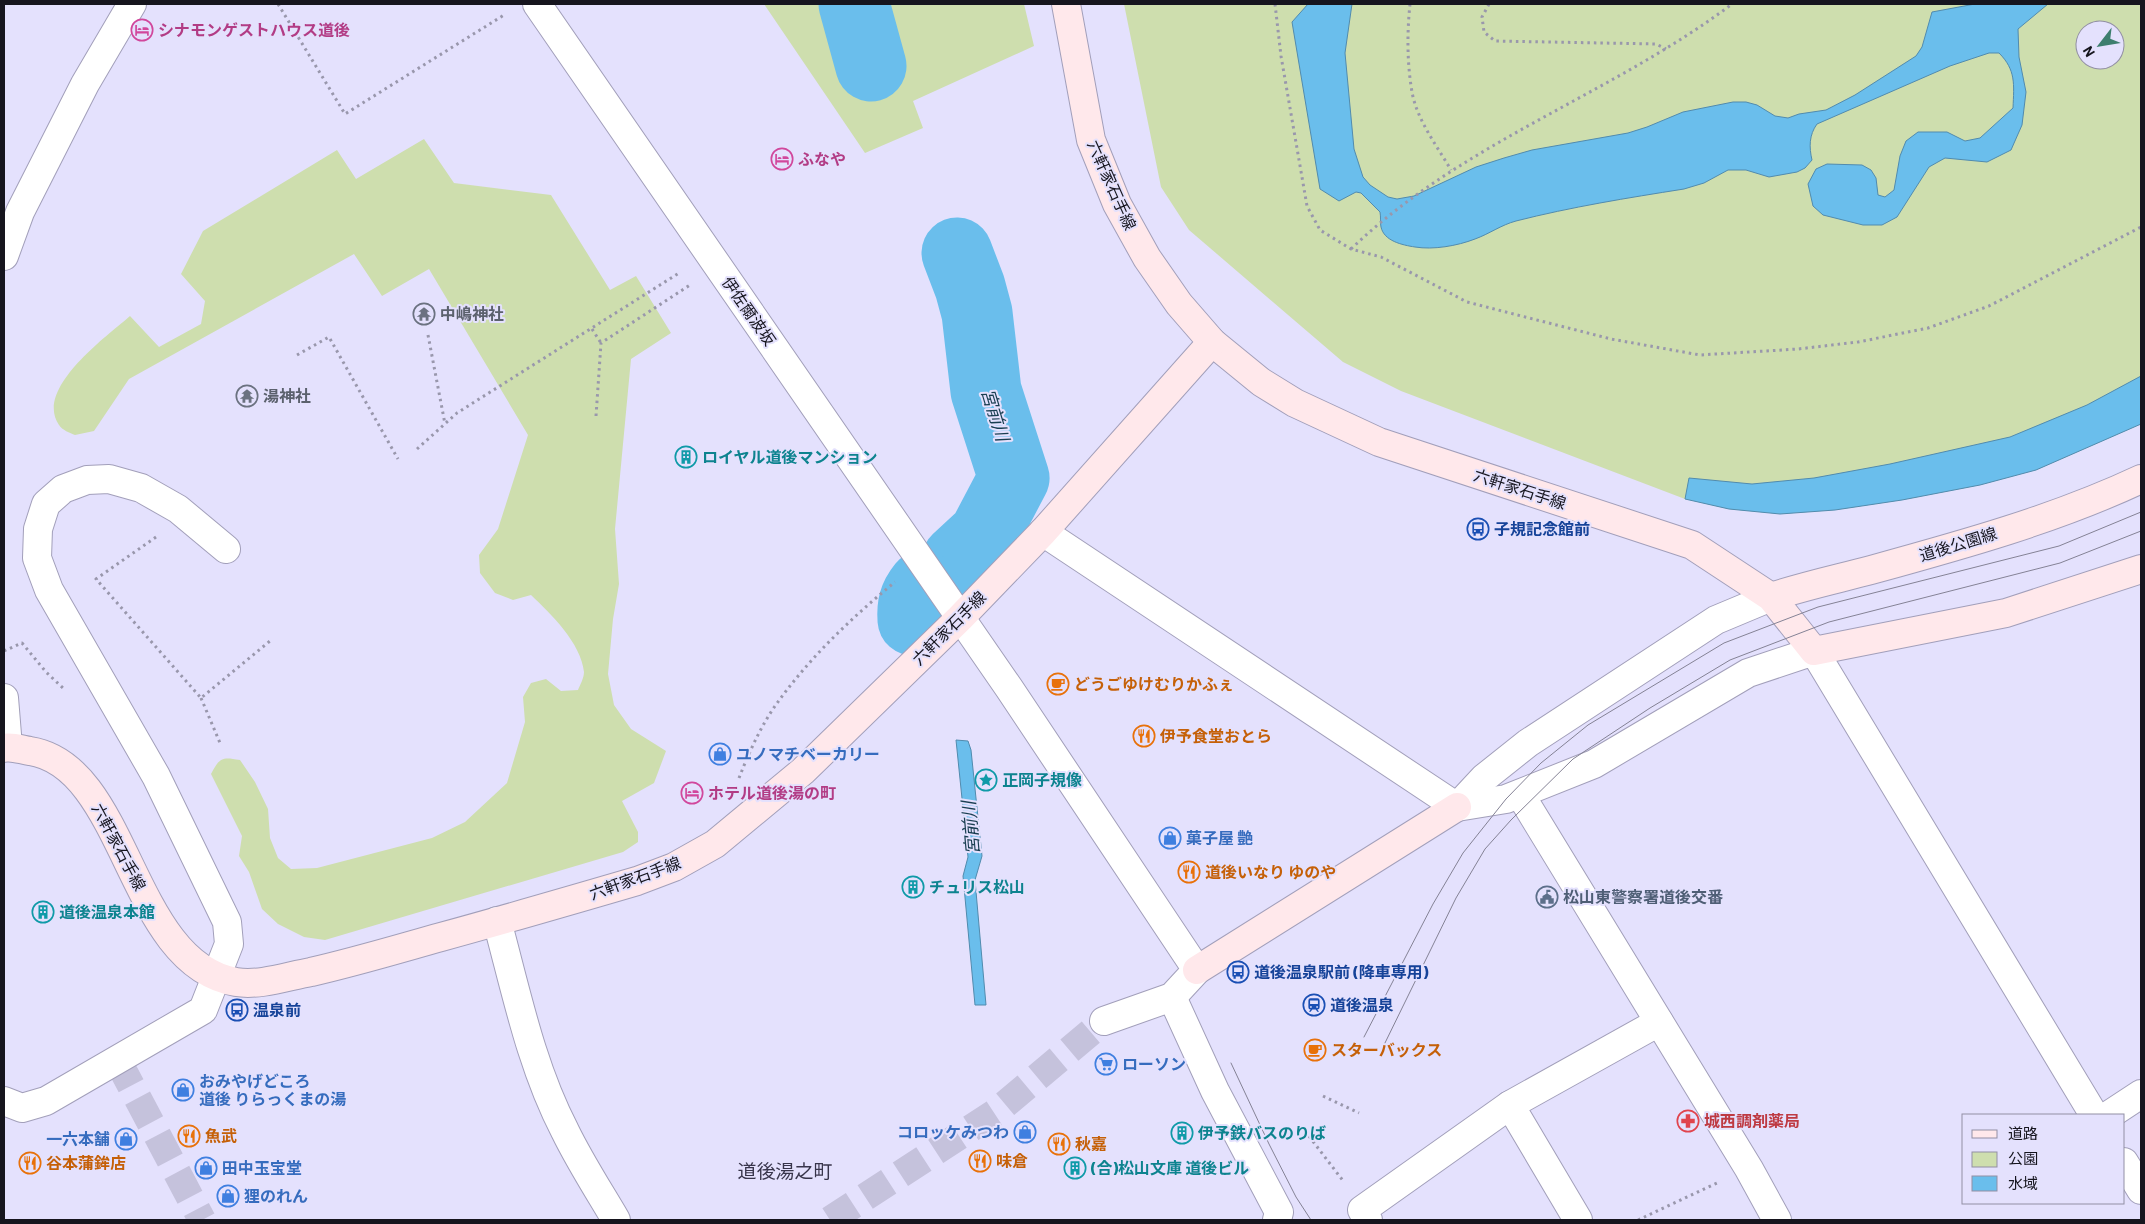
<svg xmlns="http://www.w3.org/2000/svg" width="2145" height="1224" font-family="Barlow,'Noto Sans JP',sans-serif">
<style>
.green{fill:#cedeae;fill-rule:evenodd}
.water{fill:#6abeec;stroke:#518bae}
.lines{fill:none;stroke-linecap:round;stroke-linejoin:round}
.river{stroke:#6abeec;stroke-width:71}
.street-tunnel{stroke:#c5c2dc;stroke-width:28;stroke-dasharray:28 14;stroke-linecap:butt}
.street-casing{stroke:#a29fba;stroke-width:30}
.secondary-casing{stroke:#a29fba;stroke-width:30}
.path{stroke:#9997ac;stroke-width:3;stroke-dasharray:2.5 4;stroke-linecap:butt}
.street{stroke:#fff;stroke-width:28}
.secondary{stroke:#ffe8eb;stroke-width:28}
.tram{stroke:#848295;stroke-width:1}
.labels{text-anchor:middle;stroke-width:4;stroke-linejoin:round;paint-order:stroke}
.hotel-label{font-size:16px;font-weight:bold;fill:#b23c85;stroke:#e4e1fd;text-anchor:start}
.street-label{font-size:16px;fill:#16151e;stroke:#e4e1fd}
.worship-label{font-size:16px;font-weight:bold;fill:#5b616d;stroke:#e4e1fd;text-anchor:start}
.culture-label{font-size:16px;font-weight:bold;fill:#0d838f;stroke:#e4e1fd;text-anchor:start}
.transit-label{font-size:16px;font-weight:bold;fill:#164399;stroke:#e4e1fd;text-anchor:start}
.food-label{font-size:16px;font-weight:bold;fill:#c56008;stroke:#e4e1fd;text-anchor:start}
.shop-label{font-size:16px;font-weight:bold;fill:#366cbe;stroke:#e4e1fd;text-anchor:start}
.service-label{font-size:16px;font-weight:bold;fill:#4e5e75;stroke:#e4e1fd;text-anchor:start}
.health-label{font-size:16px;font-weight:bold;fill:#be3a42;stroke:#e4e1fd;text-anchor:start}
.water-label{font-size:18px;font-style:italic;fill:#193e51;stroke:#e4e1fd}
.quarter-label{font-size:19px;fill:#38354b;stroke:#e4e1fd}
</style>
<rect width="100%" height="100%" fill="#e4e1fd"/>
<!-- green -->
<g class="green">
<path d="M764,4H1024L1034,46L913,101L923,128L865,153Z"/>
<path d="M1124,4H2141V424L2036,470L1980,485L1902,500L1835,510L1780,514L1729,509L1685,499L1401,391L1343,362L1189,230L1161,187ZM2085,30H2115V60H2085Z"/>
<path d="M424,139L454,183L551,195L610,290L636,276L671,333L631,359L615,529L619,584L613,619L608,674L614,705L631,729L666,751L654,783L622,801L638,832V842L623,852L325,940L304,937L278,924L262,909L249,872L239,856L242,836L211,774C220,757 222,757 240,760L255,782L268,809L270,838L278,858L291,869L317,868L432,838L465,822L507,783L525,722L523,697L531,683L546,679L561,691L578,690C580,685 584,678 584,672C581,643 551,614 531,595L513,600L495,593L480,573L479,555L498,529L528,435L429,269L382,296L354,254L129,379L94,431L75,435C70,433 62,430 59,425C34,389 106,337 130,316L159,347L201,324L205,301L181,274L203,231L337,150L356,179Z"/>
</g>
<!-- water -->
<g class="water">
<path d="M1308,4H1352L1345,53L1354,149L1363,177L1370,185L1388,197L1397,199L1414,196L1476,167L1504,158L1532,150L1628,133L1647,127L1683,112L1733,102H1746L1757,105L1775,116L1788,118L1799,114L1826,110L1855,95L1916,56L1922,47L1932,12L1975,4H2048L2018,29L2019,57L2026,92L2022,125L2011,150L1987,162L1945,158L1929,167L1897,217L1882,225H1863L1823,215L1813,206L1808,184L1816,169L1827,164L1862,165L1871,170L1876,178L1878,195L1885,197L1894,190L1900,156L1906,141L1918,132H1947L1965,141L1980,138L2013,108C2014,84 2016,70 1999,53H1989L1950,66L1817,124C1809,135 1809,147 1812,160L1805,168L1797,172L1769,177L1746,170H1728L1704,183L1684,189C1627,198 1571,207 1516,221C1501,225 1489,234 1475,239C1457,246 1433,250 1415,247C1402,245 1384,241 1381,227C1380,223 1381,217 1380,212L1361,193L1356,192L1339,201L1320,189L1292,22Z"/>
<path d="M2141,376V424L2036,470L1980,485L1902,500L1835,510L1780,514L1729,509L1685,499L1689,478L1752,484L1814,478L1890,464L2010,437L2087,405Z"/>
<path d="M956,740L968,741L971,750L982,856L975,880L986,1005H975L963,876L968,857Z"/>
</g>
<g class="lines">
<!-- river -->
<g class="river">
<path d="M854,4L871,66"/>
<path d="M957,253L970,287L977,313L986,391L1014,478L984,535L957,560"/>
<path d="M913,620C912,606 914,597 923,586"/>
</g>
<!-- street-tunnel -->
<g class="street-tunnel">
<path d="M118,1061L202,1220"/>
<path d="M830,1220L996,1112L1104,1021"/>
</g>
<!-- street casing -->
<g class="street-casing">
<g id="street">
<path d="M537,4L1009,688L1197,970L1172,997L1104,1021"/>
<path d="M4,256L20,212L85,84L132,4"/>
<path d="M1043,532L1457,807L1506,799L1594,764L1748,673L1814,651L2094,1115"/>
<path d="M4,698L8,747"/>
<path d="M1520,794L1749,1169L1777,1220"/>
<path d="M1457,807L1484,778L1528,743L1716,620L1771,597"/>
<path d="M497,921C516,991 531,1066 565,1131C580,1162 599,1191 616,1220"/>
<path d="M1172,997L1215,1091L1279,1212L1277,1220"/>
<path d="M4,1101L22,1108L46,1101L203,1010L229,944L227,922L156,776L49,590L37,558L38,529L46,504L63,489L87,480L109,479L141,488L178,509L226,549"/>
<path d="M2109,1115L2141,1094"/>
<path d="M2124,1162L2141,1190"/>
<path d="M1368,1220L1362,1210L1510,1105"/>
<path d="M1578,1220L1510,1105L1659,1022"/>
</g>
</g>
<!-- secondary casing -->
<g class="secondary-casing">
<g id="secondary">
<path d="M1066,4L1091,140L1117,204L1147,258L1179,304L1212,342L1261,382L1295,403L1379,442L1692,545L1771,597L1814,651L2006,613L2141,569"/>
<path d="M1771,597C1804,586 1837,579 1871,570C1962,545 2056,519 2141,479"/>
<path d="M4,748C12,746 22,750 30,751C128,766 129,964 236,982C260,986 288,976 311,972C355,962 398,949 441,937C507,919 572,900 637,881L674,867L715,844L803,771L960,618L1043,532L1212,342"/>
<path d="M1197,970L1457,807"/>
</g>
</g>
<!-- path -->
<g class="path">
<path d="M278,4L345,114L504,15"/>
<path d="M1275,4L1281,56L1307,206L1320,230L1351,249L1381,257L1467,302L1611,339L1700,355L1798,349L1858,342L1928,328L1989,306L2141,227"/>
<path d="M1410,4C1407,33 1407,63 1412,92C1417,120 1437,146 1451,170"/>
<path d="M1489,4L1482,17L1484,32L1495,41L1656,44L1666,49"/>
<path d="M1351,249C1462,142 1611,95 1732,4"/>
<path d="M592,329L601,343"/>
<path d="M428,335L445,424"/>
<path d="M297,355L329,337L398,459"/>
<path d="M596,416L601,343L690,285"/>
<path d="M417,449L457,413L679,273"/>
<path d="M156,537L96,579L201,698L270,641"/>
<path d="M4,651L22,643L46,672L65,690"/>
<path d="M201,698L220,743"/>
<path d="M739,778C748,755 759,730 773,709C806,661 850,619 895,582"/>
<path d="M1323,1096L1359,1113"/>
<path d="M1305,1131L1344,1182"/>
<path d="M1638,1220L1717,1183"/>
</g>
<!-- street -->
<use href="#street" class="street"/>
<!-- secondary -->
<use href="#secondary" class="secondary"/>
<!-- tram -->
<g class="tram">
<path d="M1364,1037L1433,904L1463,853L1506,799L1541,763L1588,725L1724,643L1818,607L2059,546L2141,512"/>
<path d="M1383,1047L1456,898L1485,849L1511,820L1573,759L1650,708L1730,660L1829,622L2060,563L2141,531"/>
<path d="M1231,1063L1269,1144L1296,1197L1311,1220"/>
</g>
</g>
<!-- icons -->
<defs>
<g id="hotel-ring" transform="scale(1.125)"><circle r="9.5" fill="#e4e1fd" stroke="#d1479c" stroke-width="1.5"/><path d="M-6-4.5h1.5V1H6V5H4.5V3h-9V5H-6ZM-4 0a1.8 1.8 0 1 1 3.6 0ZM.5 0V-2.5h3Q6-2.5 6 0Z" fill="#d1479c"/></g>
<g id="temple-ring" transform="scale(1.125)"><circle r="9.5" fill="#e4e1fd" stroke="#6b7280" stroke-width="1.5"/><path d="M0-6L5-2H3V0L6.5 2.5H4V6H1.5V3h-3V6H-4V2.5H-6.5L-3 0V-2H-5Z" fill="#6b7280"/></g>
<g id="building-ring" transform="scale(1.125)"><circle r="9.5" fill="#e4e1fd" stroke="#0f9aa8" stroke-width="1.5"/><path d="M-4-6H4V6H1V3H-1V6H-4ZM-2.5-4.3h1.7v1.8h-1.7ZM.8-4.3h1.7v1.8H.8ZM-2.5-1h1.7V.8h-1.7ZM.8-1h1.7V.8H.8Z" fill="#0f9aa8"/></g>
<g id="bus-ring" transform="scale(1.125)"><circle r="9.5" fill="#e4e1fd" stroke="#1a4fb4" stroke-width="1.5"/><path d="M-5-6H5V4H4V6H2V4H-2V6H-4V4H-5ZM-3.5-4V0h7V-4ZM-3.5 1.2v1.5H-2V1.2ZM2 1.2v1.5H3.5V1.2Z" fill="#1a4fb4"/></g>
<g id="cafe-ring" transform="scale(1.125)"><circle r="9.5" fill="#e4e1fd" stroke="#e8710a" stroke-width="1.5"/><path d="M-5.5-4.5H6V0H3Q3 3.5 0 3.5H-2.5Q-5.5 3.5-5.5 0ZM3-3.2v2h1.7v-2ZM-6 4.5H4V6H-6Z" fill="#e8710a"/></g>
<g id="restaurant-ring" transform="scale(1.125)"><circle r="9.5" fill="#e4e1fd" stroke="#e8710a" stroke-width="1.5"/><path d="M-5-6h1v4h1v-4h1v4h1v-4h1v5L-1.5 .5V6h-2V.5L-5-1ZM5-6V6H3V1.5H1.5Q1.5-4 5-6Z" fill="#e8710a"/></g>
<g id="shop-ring" transform="scale(1.125)"><circle r="9.5" fill="#e4e1fd" stroke="#3f7fe0" stroke-width="1.5"/><path d="M-5-2.5h2.3a2.7 3.5 0 0 1 5.4 0H5L5.5 6h-11ZM-1.5-2.5h3a1.5 2.3 0 0 0-3 0Z" fill="#3f7fe0"/></g>
<g id="sight-ring" transform="scale(1.125)"><circle r="9.5" fill="#e4e1fd" stroke="#0f9aa8" stroke-width="1.5"/><path d="M0-6L1.8-2.2L6-1.7L2.9 1.2L3.7 5.4L0 3.3L-3.7 5.4L-2.9 1.2L-6-1.7L-1.8-2.2Z" fill="#0f9aa8"/></g>
<g id="civic-ring" transform="scale(1.125)"><circle r="9.5" fill="#e4e1fd" stroke="#5c6f8a" stroke-width="1.5"/><path d="M-.6-6.5H3V-4.5H.6V-3L4-1V1h2V6H-6V1h2V-1L-.6-3ZM-1.2 2.5V6h2.4V2.5Z" fill="#5c6f8a"/></g>
<g id="station-ring" transform="scale(1.125)"><circle r="9.5" fill="#e4e1fd" stroke="#1a4fb4" stroke-width="1.5"/><path d="M-3-6H3Q5-6 5-4V2Q5 4 3 4L4.5 6H3L1.5 4h-3L-3 6H-4.5L-3 4Q-5 4-5 2V-4Q-5-6-3-6ZM-3.5-4v3h7v-3ZM-3.5 1v1.5H-2V1ZM2 1v1.5H3.5V1Z" fill="#1a4fb4"/></g>
<g id="supermarket-ring" transform="scale(1.125)"><circle r="9.5" fill="#e4e1fd" stroke="#3f7fe0" stroke-width="1.5"/><path d="M-6-5.5h2.5l.6 2H6L4.5 2H-2.5L-4.4-4H-6ZM-1.5 3.2a1.3 1.3 0 1 0 .1 0ZM3 3.2a1.3 1.3 0 1 0 .1 0Z" fill="#3f7fe0"/></g>
<g id="pharmacy-ring" transform="scale(1.125)"><circle r="9.5" fill="#e4e1fd" stroke="#e0444e" stroke-width="1.5"/><path d="M-2-6h4v4h4v4h-4v4h-4v-4h-4v-4h4Z" fill="#e0444e"/></g>
</defs>
<g fill-rule="evenodd">
<use href="#hotel-ring" x="142" y="30"/>
<use href="#hotel-ring" x="782" y="159"/>
<use href="#temple-ring" x="424" y="314"/>
<use href="#temple-ring" x="247" y="396"/>
<use href="#building-ring" x="686" y="457"/>
<use href="#bus-ring" x="1478" y="529"/>
<use href="#cafe-ring" x="1058" y="684"/>
<use href="#restaurant-ring" x="1144" y="736"/>
<use href="#shop-ring" x="720" y="754"/>
<use href="#sight-ring" x="986" y="780"/>
<use href="#hotel-ring" x="692" y="793"/>
<use href="#shop-ring" x="1170" y="838"/>
<use href="#restaurant-ring" x="1189" y="872"/>
<use href="#building-ring" x="913" y="887"/>
<use href="#civic-ring" x="1547" y="897"/>
<use href="#building-ring" x="43" y="912"/>
<use href="#bus-ring" x="1238" y="972"/>
<use href="#station-ring" x="1314" y="1005"/>
<use href="#bus-ring" x="237" y="1010"/>
<use href="#cafe-ring" x="1315" y="1050"/>
<use href="#supermarket-ring" x="1106" y="1064"/>
<use href="#shop-ring" x="183" y="1090"/>
<use href="#pharmacy-ring" x="1688" y="1121"/>
<use href="#shop-ring" x="1025" y="1132"/>
<use href="#building-ring" x="1182" y="1133"/>
<use href="#restaurant-ring" x="189" y="1136"/>
<use href="#shop-ring" x="126" y="1139"/>
<use href="#restaurant-ring" x="1059" y="1144"/>
<use href="#restaurant-ring" x="980" y="1161"/>
<use href="#restaurant-ring" x="30" y="1163"/>
<use href="#shop-ring" x="206" y="1168"/>
<use href="#building-ring" x="1075" y="1168"/>
<use href="#shop-ring" x="228" y="1196"/>
</g>
<g class="labels">
<!-- hotel labels -->
<g class="hotel-label">
<text x="158" y="36">シナモンゲストハウス道後</text>
<text x="798" y="165">ふなや</text>
<text x="708" y="799">ホテル道後湯の町</text>
</g>
<!-- street labels -->
<g class="street-label">
<text transform="translate(1112 185) rotate(66)" y="6">六軒家石手線</text>
<text transform="translate(749 311) rotate(55)" y="6">伊佐爾波坂</text>
<text transform="translate(1520 489) rotate(18)" y="6">六軒家石手線</text>
<text transform="translate(1958 544) rotate(-17)" y="6">道後公園線</text>
<text transform="translate(949 628) rotate(-45)" y="6">六軒家石手線</text>
<text transform="translate(119 847) rotate(62)" y="6">六軒家石手線</text>
<text transform="translate(635 878) rotate(-20)" y="6">六軒家石手線</text>
</g>
<!-- worship labels -->
<g class="worship-label">
<text x="440" y="320">中嶋神社</text>
<text x="263" y="402">湯神社</text>
</g>
<!-- culture labels -->
<g class="culture-label">
<text x="702" y="463">ロイヤル道後マンション</text>
<text x="1002" y="786">正岡子規像</text>
<text x="929" y="893">チュリス松山</text>
<text x="59" y="918">道後温泉本館</text>
<text x="1198" y="1139">伊予鉄バスのりば</text>
<text x="1091" y="1174">(合)松山文庫 道後ビル</text>
</g>
<!-- transit labels -->
<g class="transit-label">
<text x="1494" y="535">子規記念館前</text>
<text x="1254" y="978">道後温泉駅前 (降車専用)</text>
<text x="1330" y="1011">道後温泉</text>
<text x="253" y="1016">温泉前</text>
</g>
<!-- food labels -->
<g class="food-label">
<text x="1074" y="690">どうごゆけむりかふぇ</text>
<text x="1160" y="742">伊予食堂おとら</text>
<text x="1205" y="878">道後いなり ゆのや</text>
<text x="1331" y="1056">スターバックス</text>
<text x="205" y="1142">魚武</text>
<text x="1075" y="1150">秋嘉</text>
<text x="996" y="1167">味倉</text>
<text x="46" y="1169">谷本蒲鉾店</text>
</g>
<!-- shop labels -->
<g class="shop-label">
<text x="736" y="760">ユノマチベーカリー</text>
<text x="1186" y="844">菓子屋 艶</text>
<text x="1122" y="1070">ローソン</text>
<text x="199" y="1087">おみやげどころ<tspan x="199" dy="18">道後 りらっくまの湯</tspan></text>
<text x="1009" y="1138" text-anchor="end">コロッケみつわ</text>
<text x="110" y="1145" text-anchor="end">一六本舗</text>
<text x="222" y="1174">田中玉宝堂</text>
<text x="244" y="1202">狸のれん</text>
</g>
<!-- service labels -->
<g class="service-label">
<text x="1563" y="903">松山東警察署道後交番</text>
</g>
<!-- health labels -->
<g class="health-label">
<text x="1704" y="1127">城西調剤薬局</text>
</g>
<!-- water labels -->
<g class="water-label">
<text transform="translate(995 415) rotate(73)" y="6">宮前川</text>
<text transform="translate(971 828) rotate(-95)" y="6">宮前川</text>
</g>
<!-- quarter labels -->
<g class="quarter-label">
<text x="785" y="1178">道後湯之町</text>
</g>
</g>
<!-- border -->
<rect width="2145" height="1224" fill="none" stroke="#16151e" stroke-width="10"/>
<!-- legend -->
<rect x="1962" y="1114" width="162" height="90" fill="#e4e1fd" stroke="#928fa4"/>
<rect x="1972" y="1130" width="25" height="8" fill="#ffe8eb" stroke="#928fa4"/>
<text x="2008" y="1139" font-size="15" fill="#16151e">道路</text>
<rect x="1972" y="1152" width="25" height="15" fill="#cedeae" stroke="#928fa4"/>
<text x="2008" y="1164" font-size="15" fill="#16151e">公園</text>
<rect x="1972" y="1176" width="25" height="15" fill="#6abeec" stroke="#928fa4"/>
<text x="2008" y="1189" font-size="15" fill="#16151e">水域</text>
<!-- north arrow -->
<g transform="translate(2100 45) rotate(239)"><circle r="24" fill="#e4e1fd" stroke="#928fa4"/>
<path d="M0-4L9 19L0 12L-9 19Z" fill="#3d7e6e"/>
<text y="-8" font-size="14" font-weight="bold" text-anchor="middle" fill="#16151e">N</text>
</g>
</svg>
